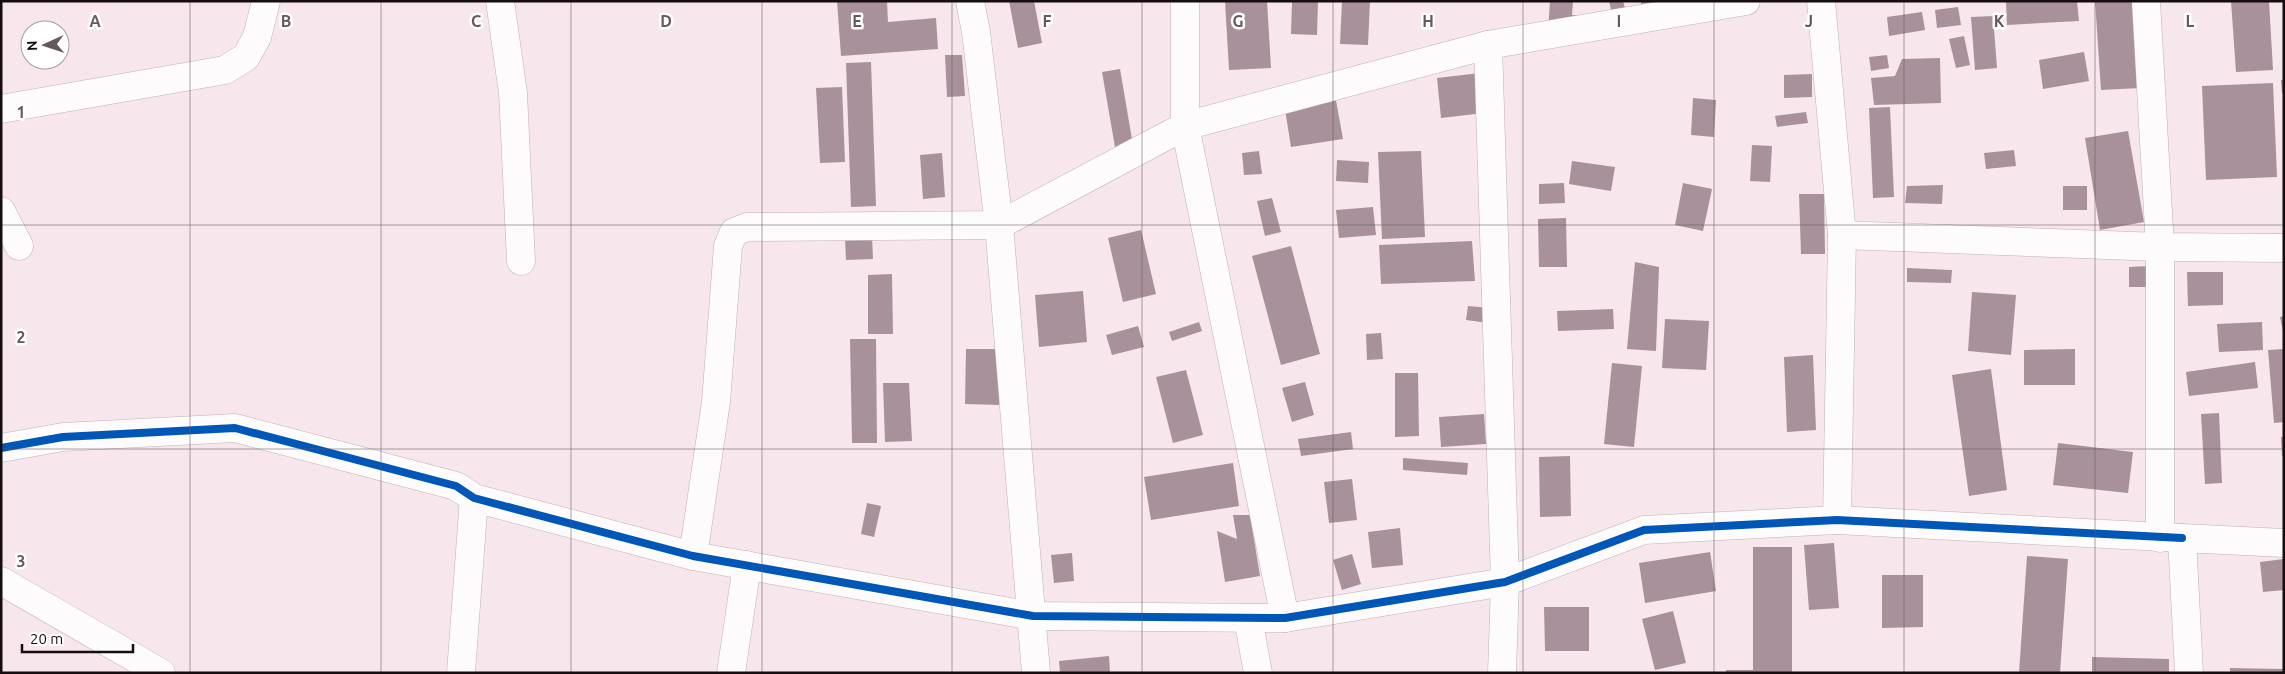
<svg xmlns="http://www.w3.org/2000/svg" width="2285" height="674" font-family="Ubuntu,sans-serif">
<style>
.building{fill:#a8919a}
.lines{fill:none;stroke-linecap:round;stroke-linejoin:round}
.street-casing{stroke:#bdb1b5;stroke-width:29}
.street{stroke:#fefbfc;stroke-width:28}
.cycleway-casing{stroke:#fff;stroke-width:11}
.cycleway{stroke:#0057b8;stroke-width:8}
.grid{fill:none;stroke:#65595d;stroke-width:1;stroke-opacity:0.55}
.grid-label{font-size:16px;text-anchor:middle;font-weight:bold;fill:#65595d;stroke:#fff;stroke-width:5;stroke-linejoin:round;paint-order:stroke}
</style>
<rect width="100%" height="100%" fill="#f7e7ec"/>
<!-- building -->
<g class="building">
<path d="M837,1H887L888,22L936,18L938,49L841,56Z"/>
<path d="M1009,1H1034L1042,43L1018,48Z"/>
<path d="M1225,1H1267L1271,68L1229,70Z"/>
<path d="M1292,1H1318L1317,35L1291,34Z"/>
<path d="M1342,1H1370L1368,45L1340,44Z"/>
<path d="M1550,1H1573L1572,15L1592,17L1548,31Z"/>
<path d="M1609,1H1623L1627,15L1613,18Z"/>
<path d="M1641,1H1655V2L1641,4Z"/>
<path d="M2006,1H2077L2079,21L2007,25Z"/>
<path d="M2095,1H2135L2140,88L2101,90Z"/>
<path d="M2231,1H2269L2273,70L2236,72Z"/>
<path d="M1958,7L1961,25L1937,28L1935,10Z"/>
<path d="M1922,12L1925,30L1889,36L1887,17Z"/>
<path d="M1993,16L1997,68L1975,70L1971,17Z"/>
<path d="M1964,36L1970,65L1956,68L1949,39Z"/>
<path d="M2084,52L2089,81L2043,89L2039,60Z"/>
<path d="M945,55H962L965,96L947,97Z"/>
<path d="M1887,55L1889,68L1871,71L1869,57Z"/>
<path d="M1940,58L1941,103L1874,105L1871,78L1895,76L1902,59Z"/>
<path d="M871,62L876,206L851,207L846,63Z"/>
<path d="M1120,69L1134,151L1116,153L1102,72Z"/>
<path d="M1480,73L1484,113L1441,118L1437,78Z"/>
<path d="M1812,74V97L1784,98V75Z"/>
<path d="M2281,80H2284V93H2282Z"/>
<path d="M2273,83L2277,177L2206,180L2202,86Z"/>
<path d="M842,87L845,162L820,163L816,88Z"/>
<path d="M1335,95L1343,139L1291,147L1284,103Z"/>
<path d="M1693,98L1716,100L1714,137L1691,135Z"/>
<path d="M1890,107L1894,197L1873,198L1869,108Z"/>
<path d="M1806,112L1808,123L1777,127L1775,116Z"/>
<path d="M2128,131L2144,222L2100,230L2085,138Z"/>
<path d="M1752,145L1772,146L1770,182L1750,181Z"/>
<path d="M2014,150L2016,166L1986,169L1984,153Z"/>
<path d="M1259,151L1262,174L1244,175L1242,153Z"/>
<path d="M1421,151L1425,237L1382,239L1378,152Z"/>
<path d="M942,153L945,197L923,199L920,155Z"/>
<path d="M1337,160L1369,162L1368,183L1336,181Z"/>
<path d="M1572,161L1615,167L1611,191L1569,184Z"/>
<path d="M1564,183L1565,203L1539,204V184Z"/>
<path d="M1683,183L1712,189L1703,231L1675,225Z"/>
<path d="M1943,185L1942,204L1905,203L1907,186Z"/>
<rect x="2063" y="186" width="24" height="24"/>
<path d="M1799,194H1824L1825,254H1801Z"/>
<path d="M1272,198L1281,232L1265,236L1257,201Z"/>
<path d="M1373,207L1376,235L1339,238L1336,210Z"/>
<path d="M1566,218L1567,267H1539L1538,219Z"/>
<path d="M1141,230L1156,294L1123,302L1108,238Z"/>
<path d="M872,236L873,259L846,260L845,237Z"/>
<path d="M1472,241L1475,281L1381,284L1379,245Z"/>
<path d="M1291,246L1320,354L1281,365L1252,256Z"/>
<path d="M1635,262L1659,267L1656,351L1627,349Z"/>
<path d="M2149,266V287H2129V267Z"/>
<path d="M1907,268L1952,270L1951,283L1907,282Z"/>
<path d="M2187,272H2223V305L2188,306Z"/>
<path d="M892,274L893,334H868V275Z"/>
<path d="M1083,291L1087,342L1039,347L1035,295Z"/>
<path d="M1972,292L2016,295L2011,355L1968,351Z"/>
<path d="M1468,306L1490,308L1488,323L1466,320Z"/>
<path d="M1613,309L1614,329L1558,331L1557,311Z"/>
<path d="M2284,316V331H2283L2280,317Z"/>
<path d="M1665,319L1709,321L1706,370L1662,368Z"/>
<path d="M1199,322L1202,331L1172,341L1169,332Z"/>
<path d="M2262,322L2263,350L2219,352L2217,324Z"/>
<path d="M1138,326L1144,347L1112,355L1106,335Z"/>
<path d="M1381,333L1383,359L1367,360L1366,334Z"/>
<path d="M850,339H876L877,443H852Z"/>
<path d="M966,349H1000L999,405L965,404Z"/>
<path d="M2075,349V385H2024V350Z"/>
<path d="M2284,349V422L2274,423L2268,350Z"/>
<path d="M1813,355L1816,430L1787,432L1784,357Z"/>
<path d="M2255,362L2258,388L2189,396L2186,372Z"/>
<path d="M1612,363L1642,366L1634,447L1604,444Z"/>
<path d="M1991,369L2007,490L1969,496L1952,375Z"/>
<path d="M1186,370L1203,435L1173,443L1156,377Z"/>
<path d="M1395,373H1418L1419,436L1395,437Z"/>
<path d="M1305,382L1314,415L1292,422L1282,388Z"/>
<path d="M883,383H909L912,441L885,442Z"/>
<path d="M2219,413L2222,483L2205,484L2201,414Z"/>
<path d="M1484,414L1486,444L1441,447L1439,417Z"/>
<path d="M1351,432L1353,449L1301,456L1298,439Z"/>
<path d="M2281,437H2284V456H2282Z"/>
<path d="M2058,443L2133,452L2128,493L2053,485Z"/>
<path d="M1570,456L1571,516L1540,517L1539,457Z"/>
<path d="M1403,458L1468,463L1467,475L1403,470Z"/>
<path d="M1233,463L1239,506L1151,520L1144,477Z"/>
<path d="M1352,479L1357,520L1329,523L1324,482Z"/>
<path d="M867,503L881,506L874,537L861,534Z"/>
<path d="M1233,515H1250L1260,576L1225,582L1217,531L1237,539Z"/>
<path d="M1400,528L1403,565L1372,568L1368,532Z"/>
<path d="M1834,543L1839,608L1809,610L1804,545Z"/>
<path d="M1753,547H1792V673H1726V670H1753Z"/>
<path d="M1710,552L1716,591L1645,603L1639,563Z"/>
<path d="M1072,553L1074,581L1054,583L1051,555Z"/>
<path d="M1352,554L1361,584L1342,590L1333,560Z"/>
<path d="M2027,556L2068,559L2060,673H2019Z"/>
<path d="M2284,559V590L2263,592L2260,562Z"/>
<path d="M1882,575H1923V627L1882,628Z"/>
<path d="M1544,607H1589V651H1545Z"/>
<path d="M1673,611L1686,663L1655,670L1642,619Z"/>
<path d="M1109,656L1110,673H1060L1059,661Z"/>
<path d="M2092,657L2169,659V673H2092Z"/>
<path d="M2230,668L2284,669V673H2230Z"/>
</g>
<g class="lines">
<!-- street casing -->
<g class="street-casing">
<g id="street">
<path d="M500,1L513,93L521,261"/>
<path d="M970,1L976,32L999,225L1036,673"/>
<path d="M1185,1V126L1285,618"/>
<path d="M1821,1L1842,235L1837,520"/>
<path d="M2146,1L2160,247V538"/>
<path d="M1488,45L1505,582L1502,673"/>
<path d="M1,109L225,70L246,57L257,37L266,1"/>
<path d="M1,211L19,246"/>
<path d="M1842,235L2160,247L2284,248"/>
<path d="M1,448L63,437L235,428L456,486L474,498L693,556L1033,616L1285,618L1505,582L1644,530L1837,520L2182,538"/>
<path d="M693,556L716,402L728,246L734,232L747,227L999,225L1185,126L1488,45L1746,1"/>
<path d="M1,581L161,673"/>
<path d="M1248,618L1258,673"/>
<path d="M461,673L474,498"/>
<path d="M731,673L747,565"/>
<path d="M2189,673L2182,538L2284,543"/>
</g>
</g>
<!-- street -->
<use href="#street" class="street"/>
<!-- cycleway casing -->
<g class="cycleway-casing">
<path id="cycleway" d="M1,448L63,437L235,428L456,486L474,498L693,556L1033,616L1285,618L1505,582L1644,530L1837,520L2182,538"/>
</g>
<!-- cycleway -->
<use href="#cycleway" class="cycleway"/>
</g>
<!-- grid -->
<path class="grid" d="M190,1V673M381,1V673M571,1V673M762,1V673M952,1V673M1142,1V673M1333,1V673M1523,1V673M1714,1V673M1904,1V673M2095,1V673M1,225H2284M1,449H2284"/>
<g class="grid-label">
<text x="95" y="27">A</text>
<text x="286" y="27">B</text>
<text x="476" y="27">C</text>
<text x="666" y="27">D</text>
<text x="857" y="27">E</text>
<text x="1047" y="27">F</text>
<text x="1238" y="27">G</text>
<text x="1428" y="27">H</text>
<text x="1619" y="27">I</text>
<text x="1809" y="27">J</text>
<text x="1999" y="27">K</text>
<text x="2190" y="27">L</text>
<text x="21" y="118">1</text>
<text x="21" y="343">2</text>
<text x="21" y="567">3</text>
</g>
<!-- border -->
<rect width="2285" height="674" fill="none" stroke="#160d10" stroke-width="5"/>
<!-- north arrow -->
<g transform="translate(45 45) rotate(267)"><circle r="24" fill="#ffffff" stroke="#a29e9f"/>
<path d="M0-4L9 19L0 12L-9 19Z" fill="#65595d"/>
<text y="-8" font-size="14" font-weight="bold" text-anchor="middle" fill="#160d10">N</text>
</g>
<!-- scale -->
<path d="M22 644v8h111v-8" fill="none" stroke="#160d10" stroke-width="2.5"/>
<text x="30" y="644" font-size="15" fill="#160d10" stroke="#ffffff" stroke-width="4" paint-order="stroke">20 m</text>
</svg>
